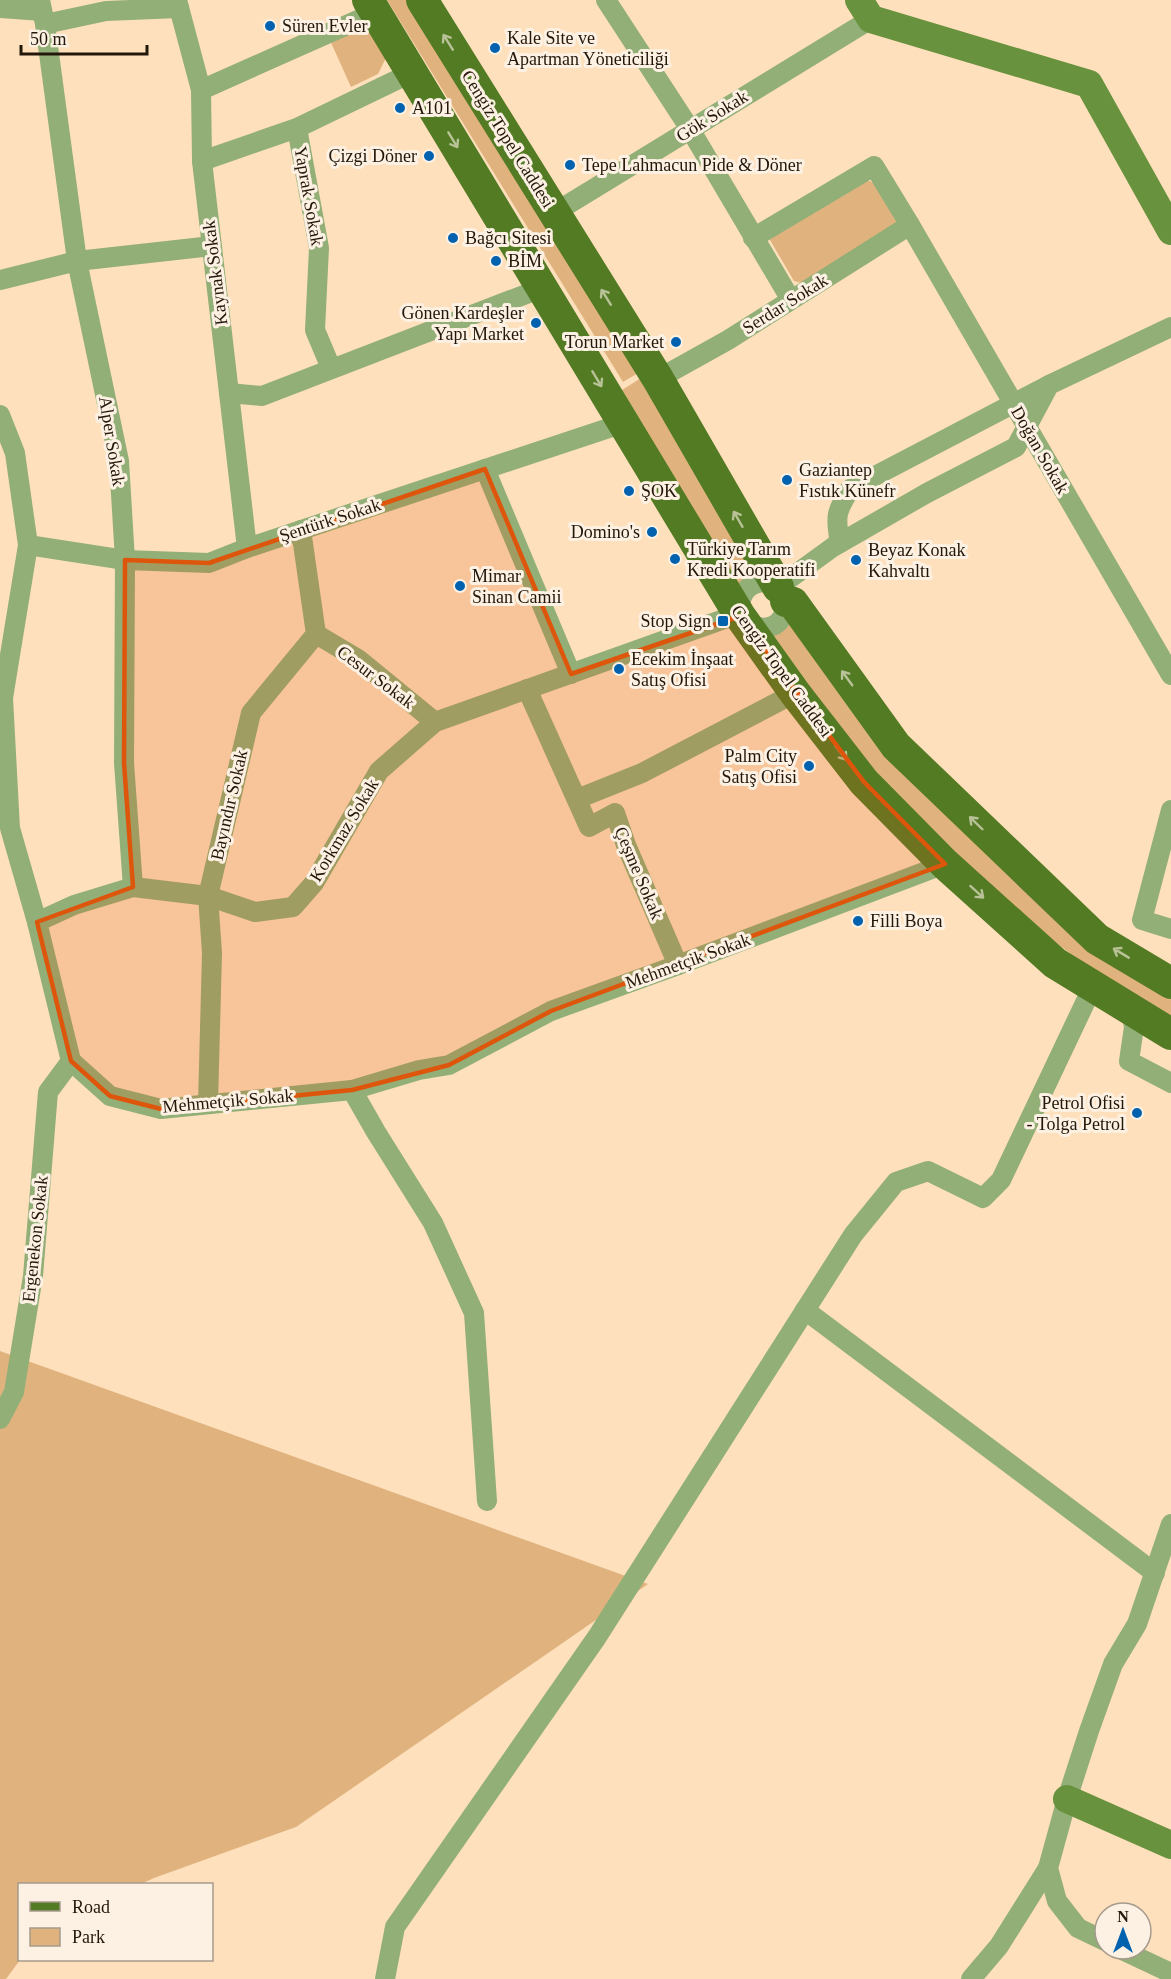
<svg xmlns="http://www.w3.org/2000/svg" width="1171" height="1979" font-family="Georgia,serif">
<style>
.green{fill:#e0b37e}
.lines{fill:none;stroke-linecap:round;stroke-linejoin:round}
.street{stroke:#92af78;stroke-width:20}
.secondary{stroke:#68923d;stroke-width:28}
.primary{stroke:#527b24;stroke-width:32}
.oneway{stroke:#b9c297}
.marked{fill:#de560c;fill-opacity:0.2;stroke:#de560c;stroke-width:4.5;stroke-linejoin:round}
.poi-dot{fill:#0062af;stroke:#fdf1e3;stroke-width:2}
.labels{text-anchor:middle;stroke-width:6;stroke-linejoin:round;paint-order:stroke}
.poi-label{font-size:18px;fill:#22170a;stroke:#fdf1e3;text-anchor:start}
.street-label{font-size:18px;fill:#22170a;stroke:#fdf1e3}
</style>
<rect width="100%" height="100%" fill="#ffe0bd"/>
<!-- green -->
<g class="green">
<path d="M387,0H416L645,369L623,382Z"/>
<path d="M368,18L388,54L378,74L351,87L328,36Z"/>
<path d="M861,181H870L875,184L899,222L805,284L794,281L770,240L771,236Z"/>
<path d="M641,378L760,574L737,589L622,390Z"/>
<path d="M791,624L1171,997V1029L1007,906L855,753L773,636Z"/>
<path d="M0,1351L648,1584L296,1827L154,1878L141,1884H20V1960L6,1979H0Z"/>
</g>
<g class="lines">
<!-- street -->
<g class="street">
<path d="M40,0L45,24L77,261L119,461L125,560L124,763L133,887"/>
<path d="M177,0L201,90L202,161L247,548"/>
<path d="M606,0L690,129L791,300"/>
<path d="M0,8L42,11"/>
<path d="M45,24L106,11L179,8"/>
<path d="M201,90L376,12"/>
<path d="M297,128L319,248L315,330L331,368"/>
<path d="M202,161L297,128L413,72"/>
<path d="M554,213L871,19"/>
<path d="M753,238L874,166L910,225L1171,675"/>
<path d="M0,280L77,261L212,246"/>
<path d="M658,379L728,340L910,225"/>
<path d="M229,393L262,396L542,288"/>
<path d="M0,415L15,453L28,545L3,698L10,828L37,922L71,1061L110,1096L161,1109L352,1090L419,1070L449,1065L551,1011L678,965L945,864"/>
<path d="M485,469L571,674"/>
<path d="M840,543C835,516 836,512 850,489L1049,385"/>
<path d="M28,545L125,560L209,563L247,548L624,423"/>
<path d="M764,582C807,591 779,653 740,616C739,597 744,584 764,582Z"/>
<path d="M778,587L833,547L927,493L1016,447L1049,385L1171,327"/>
<path d="M316,634L358,659L435,722"/>
<path d="M527,689L589,827L615,813L626,845L678,965"/>
<path d="M577,799L642,773L795,693"/>
<path d="M1171,810L1142,920L1171,929"/>
<path d="M37,922L74,905L133,887L208,896L255,912L293,907L314,883L379,771L435,722L727,618L740,616"/>
<path d="M1131,1009L1134,1027L1129,1061L1171,1083"/>
<path d="M352,1090L376,1132L433,1223L474,1313L487,1501"/>
<path d="M208,1104L212,953L208,896L251,713L316,634L301,530"/>
<path d="M805,1310L1155,1573"/>
<path d="M0,1419L14,1392L33,1276L48,1092L71,1061"/>
<path d="M1105,1941L1078,1928L1057,1901L1048,1868L1067,1799L1089,1731L1113,1664L1137,1624L1171,1524"/>
<path d="M1120,1949L1171,1973"/>
<path d="M385,1979L395,1927L597,1637L853,1235L896,1182L928,1171L983,1198L1001,1180L1093,986"/>
<path d="M971,1979L999,1946L1048,1868"/>
</g>
<!-- secondary -->
<g class="secondary">
<path d="M859,0L871,19L1089,84L1171,231"/>
<path d="M1067,1799L1171,1845"/>
</g>
<!-- primary -->
<g class="primary">
<path d="M368,0L740,616L795,693L864,782L945,864L1055,963L1171,1034"/>
<path d="M422,0L658,379L778,587"/>
<path d="M786,601L793,603L896,746L1097,939L1171,983"/>
</g>
</g>
<!-- one-way arrows -->
<defs><path id="oneway-shaft" d="M-6 0H5M1.5-3L5.5 0L1.5 3" fill="none" stroke-width="1.6" stroke-linecap="round" stroke-linejoin="round" transform="scale(1.5)"/></defs>
<g class="oneway">
<use href="#oneway-shaft" transform="translate(448 42) rotate(-122)"/>
<use href="#oneway-shaft" transform="translate(453 140) rotate(59)"/>
<use href="#oneway-shaft" transform="translate(606 297) rotate(-122)"/>
<use href="#oneway-shaft" transform="translate(597 379) rotate(59)"/>
<use href="#oneway-shaft" transform="translate(738 519) rotate(-120)"/>
<use href="#oneway-shaft" transform="translate(847 678) rotate(-126)"/>
<use href="#oneway-shaft" transform="translate(841 753) rotate(52)"/>
<use href="#oneway-shaft" transform="translate(976 823) rotate(-136)"/>
<use href="#oneway-shaft" transform="translate(977 892) rotate(42)"/>
<use href="#oneway-shaft" transform="translate(1121 953) rotate(-149)"/>
</g>
<!-- marked area -->
<path class="marked" d="M485,469L571,674L740,616L864,782L945,864L551,1011L449,1065L352,1090L161,1109L110,1096L71,1061L37,922L133,887L124,763L125,560L209,563Z"/>
<!-- markers -->
<g class="poi-dot">
<circle cx="270" cy="26" r="6"/>
<circle cx="495" cy="48" r="6"/>
<circle cx="400" cy="108" r="6"/>
<circle cx="429" cy="156" r="6"/>
<circle cx="570" cy="165" r="6"/>
<circle cx="453" cy="238" r="6"/>
<circle cx="496" cy="261" r="6"/>
<circle cx="536" cy="323" r="6"/>
<circle cx="676" cy="342" r="6"/>
<circle cx="787" cy="480" r="6"/>
<circle cx="629" cy="491" r="6"/>
<circle cx="652" cy="532" r="6"/>
<circle cx="675" cy="559" r="6"/>
<circle cx="856" cy="560" r="6"/>
<circle cx="460" cy="586" r="6"/>
<rect x="717" y="615" width="12" height="12" rx="3"/>
<circle cx="619" cy="669" r="6"/>
<circle cx="809" cy="766" r="6"/>
<circle cx="858" cy="921" r="6"/>
<circle cx="1137" cy="1113" r="6"/>
</g>
<g class="labels">
<!-- poi labels -->
<g class="poi-label">
<text x="282" y="32">Süren Evler</text>
<text x="507" y="44">Kale Site ve<tspan x="507" dy="21">Apartman Yöneticiliği</tspan></text>
<text x="412" y="114">A101</text>
<text x="417" y="162" text-anchor="end">Çizgi Döner</text>
<text x="582" y="171">Tepe Lahmacun Pide &amp; Döner</text>
<text x="465" y="244">Bağcı Sitesi</text>
<text x="508" y="267">BİM</text>
<text x="524" y="319" text-anchor="end">Gönen Kardeşler<tspan x="524" dy="21">Yapı Market</tspan></text>
<text x="664" y="348" text-anchor="end">Torun Market</text>
<text x="799" y="476">Gaziantep<tspan x="799" dy="21">Fıstık Künefr</tspan></text>
<text x="641" y="497">ŞOK</text>
<text x="640" y="538" text-anchor="end">Domino's</text>
<text x="687" y="555">Türkiye Tarım<tspan x="687" dy="21">Kredi Kooperatifi</tspan></text>
<text x="868" y="556">Beyaz Konak<tspan x="868" dy="21">Kahvaltı</tspan></text>
<text x="472" y="582">Mimar<tspan x="472" dy="21">Sinan Camii</tspan></text>
<text x="711" y="627" text-anchor="end">Stop Sign</text>
<text x="631" y="665">Ecekim İnşaat<tspan x="631" dy="21">Satış Ofisi</tspan></text>
<text x="797" y="762" text-anchor="end">Palm City<tspan x="797" dy="21">Satış Ofisi</tspan></text>
<text x="870" y="927">Filli Boya</text>
<text x="1125" y="1109" text-anchor="end">Petrol Ofisi<tspan x="1125" dy="21">- Tolga Petrol</tspan></text>
</g>
<!-- street labels -->
<g class="street-label">
<text transform="translate(712 116) rotate(-32)" y="6">Gök Sokak</text>
<text transform="translate(508 139) rotate(58)" y="6">Cengiz Topel Caddesi</text>
<text transform="translate(309 196) rotate(80)" y="6">Yaprak Sokak</text>
<text transform="translate(215 273) rotate(-97)" y="6">Kaynak Sokak</text>
<text transform="translate(785 304) rotate(-32)" y="6">Serdar Sokak</text>
<text transform="translate(112 441) rotate(81)" y="6">Alper Sokak</text>
<text transform="translate(1040 450) rotate(60)" y="6">Doğan Sokak</text>
<text transform="translate(330 520) rotate(-18)" y="6">Şentürk Sokak</text>
<text transform="translate(782 671) rotate(54)" y="6">Cengiz Topel Caddesi</text>
<text transform="translate(376 677) rotate(37)" y="6">Cesur Sokak</text>
<text transform="translate(229 805) rotate(-77)" y="6">Bayındır Sokak</text>
<text transform="translate(344 830) rotate(-59)" y="6">Korkmaz Sokak</text>
<text transform="translate(639 873) rotate(67)" y="6">Çeşme Sokak</text>
<text transform="translate(688 961) rotate(-20)" y="6">Mehmetçik Sokak</text>
<text transform="translate(228 1101) rotate(-5)" y="6">Mehmetçik Sokak</text>
<text transform="translate(35 1239) rotate(-84)" y="6">Ergenekon Sokak</text>
</g>
</g>
<!-- legend -->
<rect x="18" y="1883" width="195" height="78" fill="#fdf1e3" stroke="#a59a8c" stroke-width="1.5"/>
<rect x="30" y="1902" width="30" height="9" fill="#527b24" stroke="#a59a8c" stroke-width="1.5"/>
<text x="72" y="1913" font-size="18" fill="#22170a">Road</text>
<rect x="30" y="1928" width="30" height="18" fill="#e0b37e" stroke="#a59a8c" stroke-width="1.5"/>
<text x="72" y="1943" font-size="18" fill="#22170a">Park</text>
<!-- north arrow -->
<g transform="translate(1123 1931)"><circle r="28" fill="#fdf1e3" stroke="#a59a8c" stroke-width="1.5"/>
<path d="M0-4.5L10 22L0 15L-10 22Z" fill="#0062af"/>
<text y="-9" font-size="16" font-weight="bold" text-anchor="middle" fill="#22170a">N</text>
</g>
<!-- scale -->
<path d="M21 45v9h126v-9" fill="none" stroke="#22170a" stroke-width="3"/>
<text x="30" y="45" font-size="18" fill="#22170a" stroke="#fdf1e3" stroke-width="4.5" paint-order="stroke">50 m</text>
</svg>
